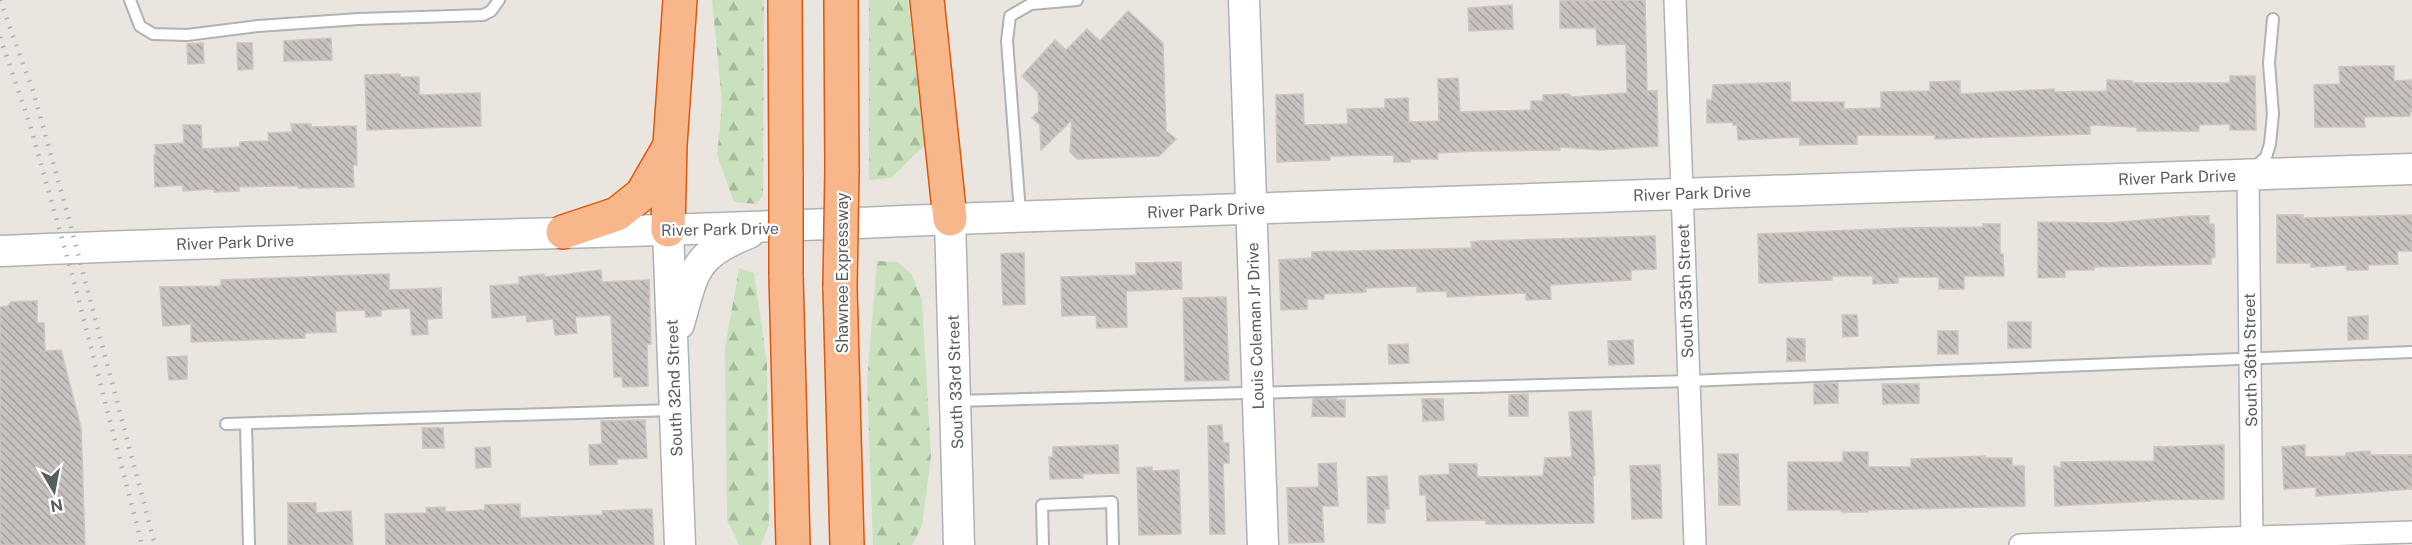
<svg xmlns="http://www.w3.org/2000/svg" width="2412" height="545" font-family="'Public Sans',sans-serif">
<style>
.forest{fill:url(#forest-firs)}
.building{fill:url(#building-back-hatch);stroke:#cfc4bf;stroke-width:1.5}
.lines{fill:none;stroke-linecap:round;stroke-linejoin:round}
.lane-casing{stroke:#aeb3b5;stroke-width:14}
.street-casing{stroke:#aeb3b5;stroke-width:24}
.secondary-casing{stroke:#adb3b5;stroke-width:33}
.highway-casing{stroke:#df560c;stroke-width:36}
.lane{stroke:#fff;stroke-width:10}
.street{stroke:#fff;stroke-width:21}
.secondary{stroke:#fff;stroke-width:30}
.highway{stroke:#f7b78b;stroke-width:33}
.rail{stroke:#adaeae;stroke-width:4.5;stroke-dasharray:1.5 8;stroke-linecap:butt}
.highway-bridge-casing{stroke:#df560c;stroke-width:36;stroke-linecap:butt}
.highway-bridge{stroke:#f7b78b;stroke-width:33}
.labels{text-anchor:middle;stroke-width:4.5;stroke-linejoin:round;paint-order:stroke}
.street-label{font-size:16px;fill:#595e60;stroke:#fff}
</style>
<defs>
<pattern id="forest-firs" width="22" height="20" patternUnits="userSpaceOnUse" patternTransform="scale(1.5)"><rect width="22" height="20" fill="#c9e2bd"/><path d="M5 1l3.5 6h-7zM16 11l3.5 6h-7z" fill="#a6ba9d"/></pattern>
<pattern id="building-back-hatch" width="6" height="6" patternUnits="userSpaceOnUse" patternTransform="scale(1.5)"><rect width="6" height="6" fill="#c8c2bf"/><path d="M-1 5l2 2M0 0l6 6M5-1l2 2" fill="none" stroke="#a5a19f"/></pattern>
</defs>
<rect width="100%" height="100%" fill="#ebe5e0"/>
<!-- forest -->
<g class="forest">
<path d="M712,0H764L763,195L757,204L734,202L717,155L722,103Z"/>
<path d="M869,0H908L925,145L891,178L869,180Z"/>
<path d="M877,261L898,262L912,275L922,300L931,456L922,526L912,545H873L867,381Z"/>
<path d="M739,268L754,273L767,364L769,525L761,545H739L727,520L725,348Z"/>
</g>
<!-- building -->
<g class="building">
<path d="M1645,0L1647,91H1657L1658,146L1601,150L1560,147V150L1479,151L1437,153L1438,159H1410V162H1394V155L1330,156V160L1277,162L1276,95L1303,94L1304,125L1348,124L1347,109L1385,108V99L1408,98L1409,122L1439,121L1438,79L1458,78L1460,112L1531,110V101H1543V95L1569,94L1572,97L1627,93L1626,44L1597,45L1596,28H1560V1Z"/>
<path d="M1512,5L1513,29L1469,31L1468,8Z"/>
<path d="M1128,11L1163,43L1166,131L1176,139L1159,156L1077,159L1070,152L1072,120L1041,150L1040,125L1032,118L1039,111L1038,92L1022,76L1055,40L1066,50L1087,29L1100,41Z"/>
<path d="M331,38L332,60L284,61V41Z"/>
<path d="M203,43L204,63L188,64L187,44Z"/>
<path d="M237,43H252L253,69L238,70Z"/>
<path d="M2364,66H2394V81L2412,80V112H2410V116L2364,117L2365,127H2315L2314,85L2340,84L2339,67Z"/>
<path d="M400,74V77H419V95L480,93L481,126L367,130L365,75Z"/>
<path d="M2230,76H2255L2256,130H2230V124L2199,125V131H2137V127L2090,125V134L1935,139V135H1857V144L1800,145V137L1738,140L1737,125H1733V122L1707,123V100H1712L1713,85L1790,82L1791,102H1844V109L1881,108V92L1930,91V82L1960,81V94L2054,89V92L2107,91V80L2132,81V83H2230Z"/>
<path d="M291,124H311V127L356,126L357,165H353L354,187L298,188V186H276L239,187V191L214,192V189L183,191V185L155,187L154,155H156L155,145L184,143L183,125H201L202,149L240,147V142L269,141L268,133L292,132Z"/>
<path d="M2277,215H2303V218L2412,215V251H2397L2398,264L2368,265V270H2347L2346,265L2311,267V263H2277Z"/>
<path d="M2189,216H2209V224H2214L2215,257L2211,258V264L2094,267V270H2065V277L2038,278V222L2109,223Z"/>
<path d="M1983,224H2000V254H2003L2004,276H1964V289H1939V277H1898V283L1873,284V276H1832V280L1759,283L1758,234L1903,228L1983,227Z"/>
<path d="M1655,236L1656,269L1631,270V280L1550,285L1551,299L1526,300V293L1447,297V291L1417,292V286L1366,288V292L1324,294V299H1307V309L1281,310L1279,260L1312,258V252L1472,248L1471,242L1481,241Z"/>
<path d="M1024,253L1025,304L1003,305L1001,254Z"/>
<path d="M1181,262L1182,289L1126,291L1127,327L1097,328L1096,315L1062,316L1061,277L1136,275V263Z"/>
<path d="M601,270L602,282L649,280L651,344H647L648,386L623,387L622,377H614L611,315L575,317L577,333L555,335L553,319L527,322L526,315L492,318L490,286L519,284V277L544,274V277Z"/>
<path d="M389,274V290L441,288L442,318L427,319L428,334L412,335L410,308L381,310V316L366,317L365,310L335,311L336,332L305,333V338L191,342V324L163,326L160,287L221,286V280Z"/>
<path d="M1226,297L1229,380L1185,381L1183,298Z"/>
<path d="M37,301V323H44L45,351L61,350L81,428L85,545H0V307L8,306L11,302Z"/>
<path d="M1842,315H1857L1858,336L1843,337Z"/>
<path d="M2368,316V339L2348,340V317Z"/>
<rect x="2008" y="322" width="23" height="26"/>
<rect x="1938" y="331" width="20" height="23"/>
<path d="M1787,338L1805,339V361H1787Z"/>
<path d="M1633,340L1634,364L1609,365L1608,341Z"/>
<path d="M1408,344L1409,363L1389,364L1388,345Z"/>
<path d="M187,356V379L169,380L167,357Z"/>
<path d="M1838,383V403L1814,404V384Z"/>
<path d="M1882,384H1919V403L1883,404Z"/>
<path d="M1528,394V416H1509V395Z"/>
<path d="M1336,398V400H1345V417L1312,416L1313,399Z"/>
<path d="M1422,399H1443L1444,420L1423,421Z"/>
<path d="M1591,411L1595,475L1593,476L1594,523L1518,524H1486V520L1427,521L1426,495H1420L1419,476L1450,474L1449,464H1477V477L1543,476L1545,458L1572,457L1569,412Z"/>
<path d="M645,420L647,458L617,459V464L590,465L589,445L602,444L601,421Z"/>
<path d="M1222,425L1223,443H1229V463H1223L1225,534H1210L1208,426Z"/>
<path d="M422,428H443L444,448H423Z"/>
<path d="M1118,445L1119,473L1083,474V478L1050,479L1049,457H1053V447Z"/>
<path d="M2224,445V499L2150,500V501L2055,506L2054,466L2061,468V462L2154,461V447Z"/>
<path d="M2305,445V457L2346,456V453L2370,451V455H2412V489L2316,496V487L2284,489L2282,447Z"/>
<path d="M490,447L491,467L476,468L475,448Z"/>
<path d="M1843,452H1868V467H1911V459L1985,456V458H2012V466H2024L2025,506L1868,510V512H1842V510H1788V462H1843Z"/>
<path d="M1718,454H1738L1740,505H1719Z"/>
<path d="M1336,463L1338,506H1322L1324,542L1289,543L1287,488L1319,487L1318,464Z"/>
<path d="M1660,465L1662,518L1632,519L1630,466Z"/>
<path d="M1152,467V471L1179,470L1181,534L1139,535L1137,468Z"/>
<path d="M1387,476L1389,509H1385V523H1368L1367,477Z"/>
<path d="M288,503H316V513L351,511L353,545H288Z"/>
<path d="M520,504V518L603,515L602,511L652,509L654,545H386L385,514L427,513L426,508L445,507V512L485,510V505Z"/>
</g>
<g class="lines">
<!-- lane casing -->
<g class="lane-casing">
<g id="lane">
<path d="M130,0L140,26L153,34L187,35L258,26L359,19L483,15L491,11L499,0"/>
<path d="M2254,168L2266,157L2270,144L2273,114L2269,63L2273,19"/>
<path d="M1020,213L1007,41L1010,16L1031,4L1077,0"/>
<path d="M955,401L1689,381L2412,352"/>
<path d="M226,424L672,410"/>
<path d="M246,424L249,545"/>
<path d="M1043,545L1042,505L1112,502L1113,545"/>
</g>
</g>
<!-- street casing -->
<g class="street-casing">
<g id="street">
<path d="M1675,0L1695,545"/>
<path d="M2248,174L2252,545"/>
<path d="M2020,545L2412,532"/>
</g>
</g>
<!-- secondary casing -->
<g class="secondary-casing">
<g id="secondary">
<path d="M1244,0L1263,545"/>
<path d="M950,219L959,545"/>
<path d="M668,230L680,545"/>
<path d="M0,251C317,237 633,234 950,219L2412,169"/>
<path d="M679,324C694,271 693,255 749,233"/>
</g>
</g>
<!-- highway casing -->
<g class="highway-casing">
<g id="highway">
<path d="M785,0L786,176"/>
<path d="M841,0L842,170"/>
<path d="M927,0L950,219"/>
<path d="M668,230L670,145L680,0"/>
<path d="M563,232L617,214L642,194L668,149"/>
<path d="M786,275L793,545"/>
<path d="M840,287L847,545"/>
</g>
</g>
<!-- lane -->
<use href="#lane" class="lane"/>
<!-- street -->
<use href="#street" class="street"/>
<!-- secondary -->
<use href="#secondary" class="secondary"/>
<!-- highway -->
<use href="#highway" class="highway"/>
<!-- rail -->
<g class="rail">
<path d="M0,0L33,91L68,216L155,545"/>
<path d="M0,37L30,125L73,278L142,545"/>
</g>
<!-- highway-bridge casing -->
<g class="highway-bridge-casing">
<g id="highway-bridge">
<path d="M786,176V275"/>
<path d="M840,287L842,170"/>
</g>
</g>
<!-- highway-bridge -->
<use href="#highway-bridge" class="highway-bridge"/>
</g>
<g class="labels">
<!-- street labels -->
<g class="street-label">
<text transform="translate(2177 177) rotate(-2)" y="6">River Park Drive</text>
<text transform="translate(1692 193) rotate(-2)" y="6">River Park Drive</text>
<text transform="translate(1206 210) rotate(-2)" y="6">River Park Drive</text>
<text transform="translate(720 229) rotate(-1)" y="6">River Park Drive</text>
<text transform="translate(235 242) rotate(-2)" y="6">River Park Drive</text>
<text transform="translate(842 273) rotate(-90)" y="6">Shawnee Expressway</text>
<text transform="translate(1685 291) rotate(-92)" y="6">South 35th Street</text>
<text transform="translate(1255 326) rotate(-92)" y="6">Louis Coleman Jr Drive</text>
<text transform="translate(2250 360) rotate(-91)" y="6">South 36th Street</text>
<text transform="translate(955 382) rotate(-92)" y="6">South 33rd Street</text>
<text transform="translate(674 388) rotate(-92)" y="6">South 32nd Street</text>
</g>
</g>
<!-- north arrow -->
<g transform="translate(54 491) rotate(170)" stroke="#ffffff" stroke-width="4.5" paint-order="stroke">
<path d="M0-4.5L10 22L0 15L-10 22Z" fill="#595e60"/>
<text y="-9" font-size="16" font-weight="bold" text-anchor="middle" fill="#595e60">N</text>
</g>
</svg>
